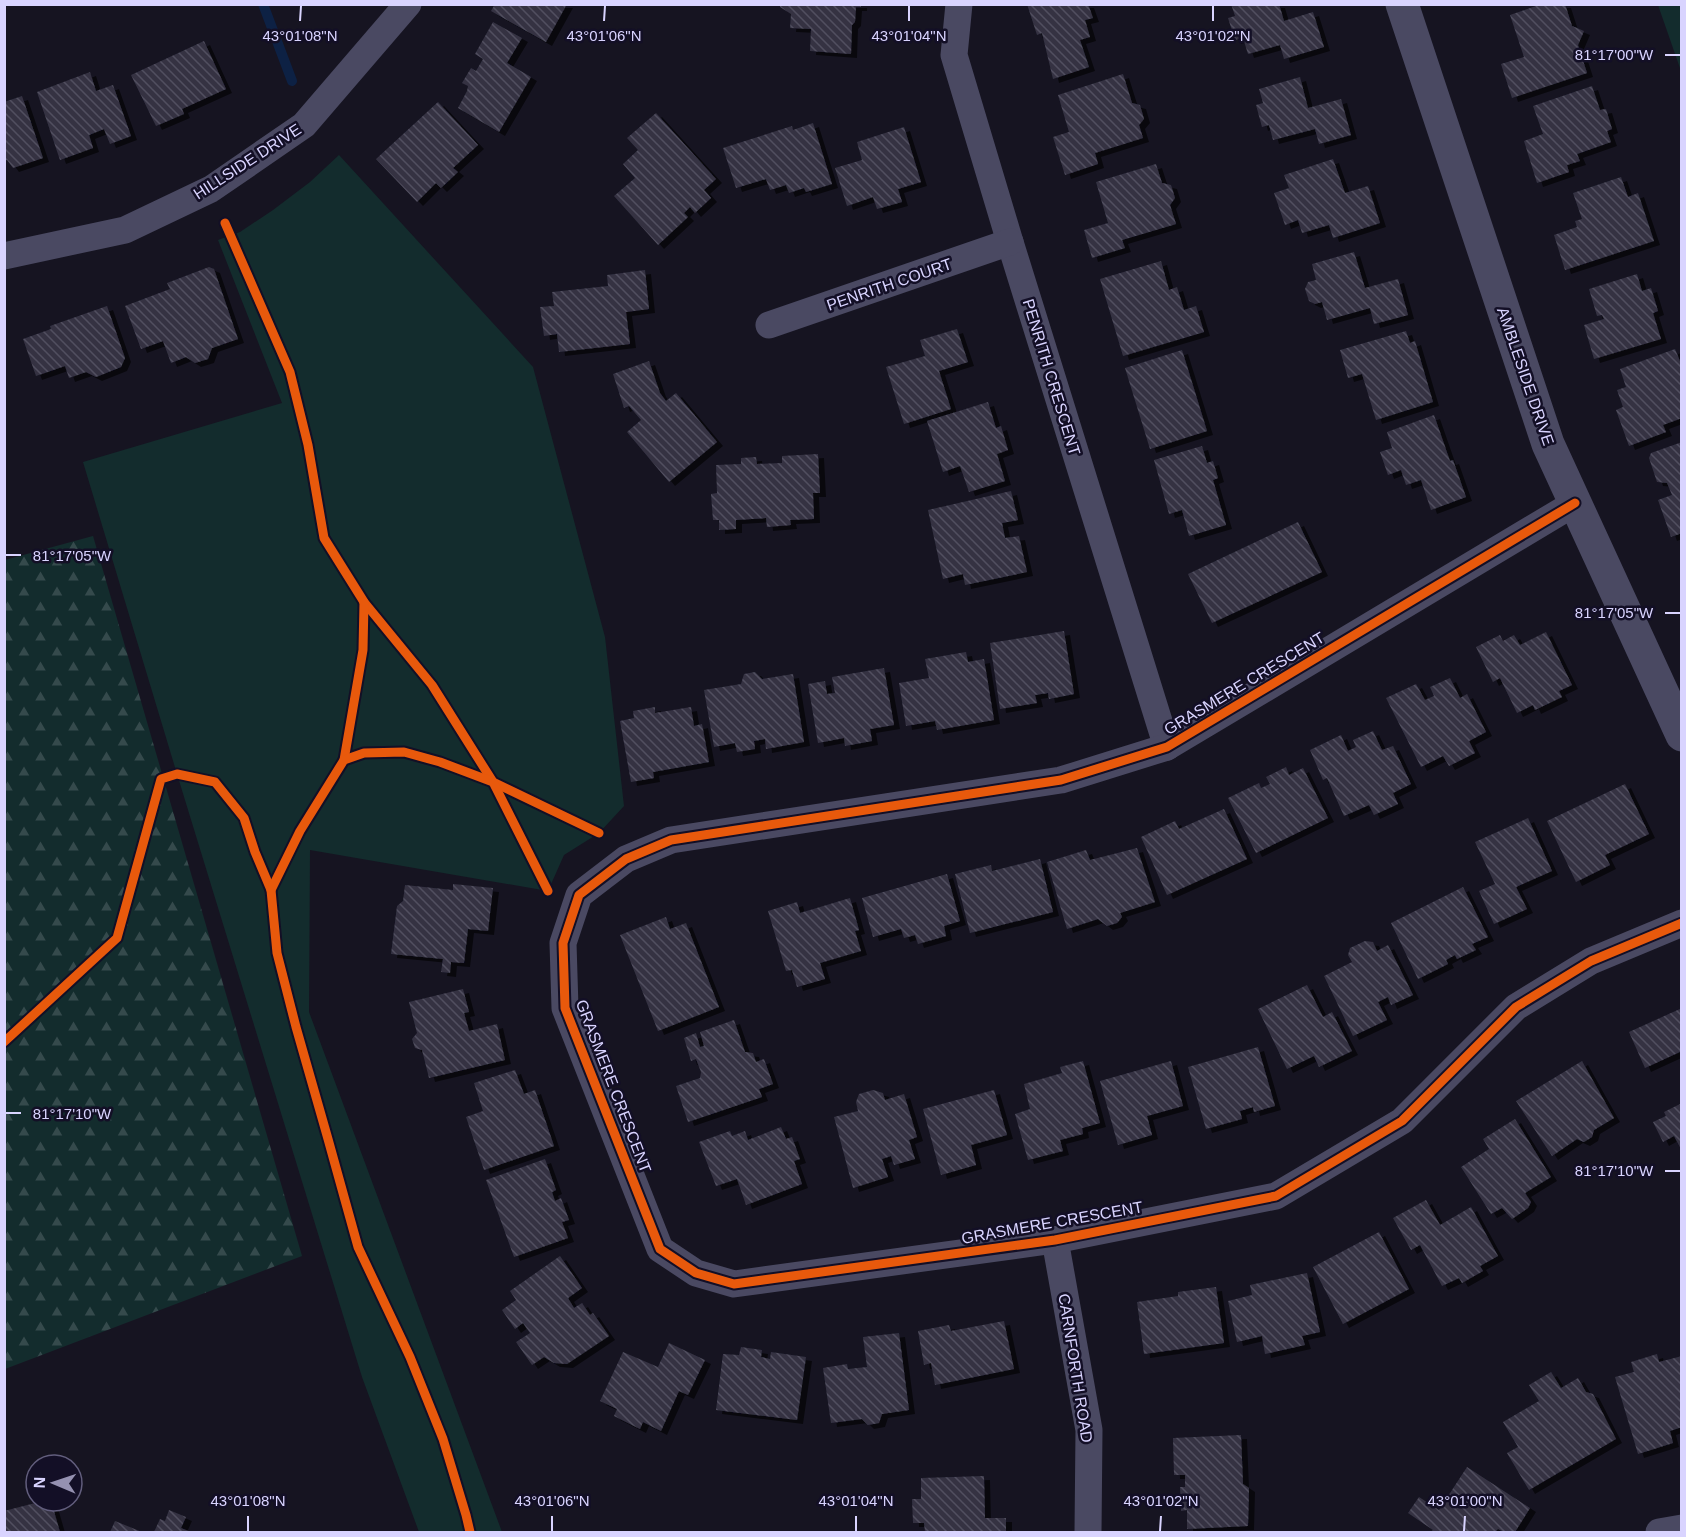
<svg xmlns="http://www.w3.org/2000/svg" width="1686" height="1537" font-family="Helvetica,sans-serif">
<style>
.green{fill:#132c2d}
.forest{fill:url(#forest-firs)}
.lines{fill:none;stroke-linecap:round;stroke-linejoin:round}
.stream{stroke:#0d2144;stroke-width:10}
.building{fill:url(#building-back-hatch);filter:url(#shadow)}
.minor{stroke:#4a4962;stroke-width:27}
.tertiary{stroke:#4a4962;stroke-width:33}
.cycleway-casing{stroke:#130f26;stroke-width:13}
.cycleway{stroke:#e8590c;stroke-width:9}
.ticks{fill:none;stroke:#d9d4ff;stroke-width:2}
.labels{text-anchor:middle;stroke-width:5;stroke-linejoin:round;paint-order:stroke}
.street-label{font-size:16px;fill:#d9d4ff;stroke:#130f26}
.ticks-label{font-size:15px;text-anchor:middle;fill:#d9d4ff;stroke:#130f26;stroke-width:5;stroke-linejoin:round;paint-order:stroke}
</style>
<defs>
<pattern id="forest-firs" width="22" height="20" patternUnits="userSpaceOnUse" patternTransform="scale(1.5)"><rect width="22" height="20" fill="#132c2d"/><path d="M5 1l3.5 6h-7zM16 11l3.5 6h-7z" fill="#354a4c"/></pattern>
<pattern id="building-back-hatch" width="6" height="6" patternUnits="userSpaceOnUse" patternTransform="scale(1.5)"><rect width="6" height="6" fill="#343243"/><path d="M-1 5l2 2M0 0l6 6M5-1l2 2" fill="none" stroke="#514f5f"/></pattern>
<filter id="shadow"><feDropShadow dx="6" dy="4" stdDeviation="0" flood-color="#0009"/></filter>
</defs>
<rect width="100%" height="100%" fill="#161421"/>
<!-- green -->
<g class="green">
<path d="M1658,5H1681V71Z"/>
<path d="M339,155L533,367L605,637L624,806L599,833L564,855L548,891L310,850L309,1012L502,1532H419L362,1377L177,774L83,462L282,403L218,240L240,232L273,210L310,182Z"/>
</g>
<!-- forest -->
<path class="forest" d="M93,536L302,1256L5,1369V560Z"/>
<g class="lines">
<!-- stream -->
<path class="stream" d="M263,4L292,81"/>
</g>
<!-- building -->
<g class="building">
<path d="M495,4H567L546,42L491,11Z"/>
<path d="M780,4H861V7H856L855,22L852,25L851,54L810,51L811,29L790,28L791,14L780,7Z"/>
<path d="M1027,4H1088L1093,18L1085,20L1090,37L1080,40L1089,67L1053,79L1042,33L1037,35Z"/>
<path d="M1231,4H1279L1284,21L1313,12L1324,47L1284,59L1280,45L1248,54L1243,38L1235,40L1228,18L1235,16Z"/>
<path d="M1542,4H1565L1572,26L1584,31L1578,45L1587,73L1512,98L1501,64L1524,57L1510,15Z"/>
<path d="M493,22L522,38L507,63L531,77L499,132L458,108L467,91L468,86L462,83L471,68L476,71L483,59L475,54Z"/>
<path d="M204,41L226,89L182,109L184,114L156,126L131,75Z"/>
<path d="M90,72L96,91L113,85L131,136L110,144L104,129L89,135L93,148L60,160L37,92Z"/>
<path d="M1123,74L1132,103L1140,105L1144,119L1139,125L1143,138L1095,153L1098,164L1065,175L1053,137L1069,132L1058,95Z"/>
<path d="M1300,77L1308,108L1341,99L1351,135L1319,144L1315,129L1273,140L1269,125L1262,127L1256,105L1263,103L1259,89Z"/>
<path d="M1592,86L1600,110L1606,109L1612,129L1607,131L1611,142L1577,154L1580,161L1567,165L1569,172L1537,183L1524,141L1543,134L1533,106Z"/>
<path d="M22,96L43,158L13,168L7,160L4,161V102Z"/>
<path d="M438,102L478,145L453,168L458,172L441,188L436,183L417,202L376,159Z"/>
<path d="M656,113L716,179L704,190L711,198L695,213L690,207L684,213L688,217L658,245L614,196L635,178L623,164L638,150L627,138Z"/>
<path d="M813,123L832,184L806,192L804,188L789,193L786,185L770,190L766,179L736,188L723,148L792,126L793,130Z"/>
<path d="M904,127L921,182L898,189L902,202L877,209L873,197L847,206L835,168L862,160L857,142Z"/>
<path d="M1333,159L1345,193L1368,186L1380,223L1333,238L1329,225L1302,233L1298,220L1285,225L1274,193L1289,188L1284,175Z"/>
<path d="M1156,164L1162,183L1171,185L1175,198L1170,205L1176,224L1122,240L1125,248L1092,258L1084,230L1108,223L1096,182Z"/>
<path d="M1621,177L1628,197L1638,193L1654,241L1565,270L1554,235L1577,227L1575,221L1582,219L1573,193Z"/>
<path d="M1354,252L1365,288L1398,279L1408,315L1374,324L1370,308L1327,320L1322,302L1315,304L1309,301L1305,289L1308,282L1316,280L1312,264Z"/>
<path d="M1161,261L1169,290L1177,287L1184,310L1196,306L1204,332L1123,356L1100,279Z"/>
<path d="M209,267L214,269L238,339L212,348L208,359L195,363L186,357L171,363L163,341L141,349L125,306L170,289L167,283Z"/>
<path d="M645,270L649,309L626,312L630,344L559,352L557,334L544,336L540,307L554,306L552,292L608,286L607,275Z"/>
<path d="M1637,274L1642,291L1651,288L1658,311L1653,313L1661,339L1594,359L1584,325L1604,319L1602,315L1597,316L1589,289Z"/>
<path d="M107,306L125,358L121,367L96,377L86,372L69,378L65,366L36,376L23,339L51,329L50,326Z"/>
<path d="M957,329L968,362L939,371L951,409L904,424L886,367L925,356L920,340Z"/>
<path d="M1406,331L1410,343L1415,341L1433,402L1376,420L1362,374L1348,378L1340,350Z"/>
<path d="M1675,349L1682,366V418L1663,425L1666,432L1629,446L1616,410L1623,407L1617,390L1626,387L1620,369Z"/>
<path d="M1182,350L1207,431L1150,449L1125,368Z"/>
<path d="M649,361L660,393L666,401L676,393L717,442L669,482L627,432L641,420L629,406L624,408L613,374Z"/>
<path d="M988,402L996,428L1001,426L1008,450L997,454L1005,481L969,492L960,466L943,472L927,421Z"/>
<path d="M1434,415L1450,461L1453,460L1466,497L1431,510L1421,480L1406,485L1401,470L1388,475L1380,452L1392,448L1387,432Z"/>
<path d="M1682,442V533L1671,537L1658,500L1672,495L1667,483L1657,482L1649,458L1651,453Z"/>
<path d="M1202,446L1207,463L1213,461L1218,478L1213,480L1226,525L1189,536L1182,510L1169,514L1154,460Z"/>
<path d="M818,454L820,493H813L814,519L790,520L791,525L767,527L766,518L736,520V529L719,530V520H713L711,494L717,493L716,465L741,464V458L756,457L757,464L782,463V456Z"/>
<path d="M1011,491L1018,520L1002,523L1005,538L1019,536L1027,572L965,585L963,574L943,579L928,510Z"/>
<path d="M1298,522L1322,572L1212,623L1188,574Z"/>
<path d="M1064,631L1074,694L1049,699L1048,693L1035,695L1037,703L1000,709L990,643Z"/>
<path d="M1546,632L1572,685L1559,691L1562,697L1535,710L1533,705L1517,713L1500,678L1493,682L1476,647L1500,635L1503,641L1514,635L1520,645Z"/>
<path d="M966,652L968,662L984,659L994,720L937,730L935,721L906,726L899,683L929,678L925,659Z"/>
<path d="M884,668L894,725L870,729L872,741L845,746L844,738L818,743L808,684L825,681L827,694L835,693L832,677Z"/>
<path d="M755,672L762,679L793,674L804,742L766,749L765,739L754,741L755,749L737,752L735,743L714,747L704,690L741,684L744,674Z"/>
<path d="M1450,678L1460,698L1467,694L1486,732L1469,741L1475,753L1449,766L1443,756L1421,767L1386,698L1416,684L1425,700L1434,696L1430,687Z"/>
<path d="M655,707V713L691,707L694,726L702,724L709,762L653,772L654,778L631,782L620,721L634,718L633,711Z"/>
<path d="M1373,731L1382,750L1393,746L1411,784L1393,793L1398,804L1374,815L1369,805L1344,816L1327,778L1323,780L1310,750L1341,735L1348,751L1356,747L1353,740Z"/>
<path d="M1286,767L1289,775L1303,768L1328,818L1256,853L1228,798L1259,783L1261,788L1270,784L1266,777Z"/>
<path d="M1625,784L1649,834L1605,855L1610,865L1576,882L1547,821Z"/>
<path d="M1224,809L1247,859L1167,895L1141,837L1175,821L1179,829Z"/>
<path d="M1528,818L1552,871L1516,887L1527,909L1494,924L1479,891L1495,884L1475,842Z"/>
<path d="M1137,848L1155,902L1120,913L1122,917L1117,923L1107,926L1098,919L1067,929L1047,862L1086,850L1090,860Z"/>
<path d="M1040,859L1053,912L970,933L955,874L991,865L992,871Z"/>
<path d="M947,874L960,921L944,926L946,936L918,944L915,935L904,938L901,929L873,937L862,898Z"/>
<path d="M453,884L493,888L488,931L468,929L464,963L451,962L450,973L441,972L443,959L391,954L397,906L403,901L405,885L453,890Z"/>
<path d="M1463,887L1488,937L1472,944L1476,950L1457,959L1455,955L1446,960L1448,964L1418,979L1391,923Z"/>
<path d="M850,898L859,930L855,931L861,951L820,963L825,979L797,987L792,970L786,971L768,911L797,902L800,913Z"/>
<path d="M666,917L670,929L686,923L719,1007L658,1031L620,935Z"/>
<path d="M1365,941L1373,942L1377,951L1388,945L1413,995L1391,1005L1388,997L1378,1002L1387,1020L1353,1036L1324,976L1352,962L1348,955L1350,948Z"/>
<path d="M1307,985L1323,1017L1332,1012L1352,1051L1319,1067L1314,1056L1287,1069L1258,1009Z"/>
<path d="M463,989L469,1012L464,1013L469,1031L497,1024L505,1060L429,1078L422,1050L415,1048L412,1039L417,1033L409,1002Z"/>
<path d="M1682,1008V1051L1645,1068L1629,1032Z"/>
<path d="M734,1020L745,1052L753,1053L756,1062L764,1059L773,1084L759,1089L762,1097L688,1122L676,1086L700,1078L701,1072L696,1059L691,1061L684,1038L696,1033L700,1047L704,1046L700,1032Z"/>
<path d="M1258,1047L1275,1106L1254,1112L1253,1107L1240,1111L1242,1119L1206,1129L1188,1067Z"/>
<path d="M1083,1061L1100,1123L1082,1128L1083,1134L1060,1140L1063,1151L1028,1160L1015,1114L1030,1109L1024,1084L1062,1073L1060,1067Z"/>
<path d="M1171,1061L1183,1106L1147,1116L1152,1135L1118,1145L1100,1081Z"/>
<path d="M1582,1061L1614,1118L1594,1130L1592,1137L1584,1142L1577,1139L1552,1156L1516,1101Z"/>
<path d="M515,1070L524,1094L535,1090L554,1146L484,1170L466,1117L483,1111L474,1083Z"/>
<path d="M873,1090L883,1093L885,1100L904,1094L917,1137L909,1140L915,1159L894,1165L891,1156L882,1159L888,1177L853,1188L834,1117L858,1111L856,1102L859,1094Z"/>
<path d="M994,1090L1007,1135L971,1145L976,1165L941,1175L923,1109Z"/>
<path d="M1682,1103V1151L1674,1136L1663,1142L1653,1122L1666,1116L1664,1112Z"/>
<path d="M1515,1119L1551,1177L1525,1193L1531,1202L1528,1208L1512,1219L1502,1208L1491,1214L1461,1167L1489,1149L1483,1139Z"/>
<path d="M781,1127L786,1139L792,1137L800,1159L794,1161L802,1184L746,1205L737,1179L716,1186L699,1142L730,1131L732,1136L745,1131L748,1140Z"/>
<path d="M545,1159L556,1190L552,1192L555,1201L561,1198L569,1220L562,1222L568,1238L514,1257L486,1180Z"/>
<path d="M1426,1200L1440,1225L1471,1207L1498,1256L1480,1266L1483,1271L1462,1283L1459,1278L1442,1286L1420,1245L1411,1250L1393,1218Z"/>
<path d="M1379,1232L1409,1289L1343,1324L1313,1267Z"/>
<path d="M560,1256L582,1288L568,1298L574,1308L582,1303L590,1315L593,1313L609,1336L567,1364L554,1363L544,1357L532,1365L516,1342L530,1333L523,1323L515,1329L502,1310L516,1300L510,1291Z"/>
<path d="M1307,1273L1320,1332L1302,1336L1305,1345L1265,1354L1262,1336L1237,1342L1228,1301L1252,1295L1250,1285Z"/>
<path d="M1216,1287L1224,1343L1144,1354L1137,1302L1178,1296V1292Z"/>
<path d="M1004,1321L1014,1369L935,1385L931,1363L924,1365L918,1331L949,1325L951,1331Z"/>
<path d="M899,1333L909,1410L882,1414L879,1423L868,1425L862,1419L831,1423L823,1368L847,1364L848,1369L867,1367L863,1337Z"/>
<path d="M669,1343L705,1360L688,1395L679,1391L661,1431L643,1422L640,1429L614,1416L617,1409L600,1401L623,1352L658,1367Z"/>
<path d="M741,1347L762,1350L761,1357L770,1359L771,1352L806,1357L797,1420L716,1410L723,1354L739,1355Z"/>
<path d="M1657,1354L1659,1362L1682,1356V1427L1670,1431L1673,1443L1638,1454L1615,1377L1634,1372L1631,1362Z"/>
<path d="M1551,1372L1561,1388L1578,1378L1586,1392L1593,1394L1616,1439L1529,1490L1507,1453L1518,1447L1503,1422L1539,1401L1529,1385Z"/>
<path d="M1241,1435L1243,1484L1249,1488L1248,1526L1187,1529V1510L1181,1511L1180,1487H1185V1475H1174L1173,1438Z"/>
<path d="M1467,1467L1530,1508L1515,1532H1504L1498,1529L1495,1532H1431L1433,1530L1408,1513L1419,1497L1439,1510Z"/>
<path d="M984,1476L985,1518H1006V1532H925L924,1523H913L912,1499H921V1478Z"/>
<path d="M43,1501H51L60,1532H4V1511Z"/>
<path d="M169,1510L186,1517L181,1528L191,1532H154L160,1519L165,1521Z"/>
<path d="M115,1521L142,1532H110Z"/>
</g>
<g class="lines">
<!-- minor -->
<g class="minor">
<path d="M959,4L954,55L1010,242L1167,747"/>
<path d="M4,256L125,230L211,189L304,125L408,4"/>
<path d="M769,325L1010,242"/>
<path d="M1575,503L1167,747L1061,780L671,840L626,859L579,895L563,943L565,1008L660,1249L696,1273L734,1284L1055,1240L1276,1196L1402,1121L1516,1007L1591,961L1682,923"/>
<path d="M1055,1240L1089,1430L1088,1532"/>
<path d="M1659,1532L1682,1528"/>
</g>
<!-- tertiary -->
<path class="tertiary" d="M1402,4L1548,444L1682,735"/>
<!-- cycleway casing -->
<g class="cycleway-casing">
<g id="cycleway">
<path d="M225,223L290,372L308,445L324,538L364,602L432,685L493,782L599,833"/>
<path d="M1575,503L1167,747L1061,780L671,840L626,859L579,895L563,943L565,1008L660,1249L696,1273L734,1284L1055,1240L1276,1196L1402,1121L1516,1007L1591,961L1682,923"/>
<path d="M344,760L363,650L364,602"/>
<path d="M4,1042L117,938L161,779L177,774L215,782L244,818L255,852L271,890"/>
<path d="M470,1532L466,1515L443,1439L410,1357L358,1247L328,1139L296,1027L277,953L271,890L300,831L344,760L364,753L404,752L440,762L493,782L548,891"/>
</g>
</g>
<!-- cycleway -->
<use href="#cycleway" class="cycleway"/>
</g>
<!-- ticks -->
<path class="ticks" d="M300,21L301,6M604,21L605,6M909,21V6M1213,21V6M1665,55H1680M6,555H21M1665,613H1680M6,1113H21M1665,1171H1680M248,1531V1516M552,1531V1516M856,1531V1516M1160,1531L1161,1516M1464,1531L1465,1516"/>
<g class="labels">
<!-- street labels -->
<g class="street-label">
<text transform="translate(247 161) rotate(-33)" y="6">HILLSIDE DRIVE</text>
<text transform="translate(889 284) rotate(-19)" y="6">PENRITH COURT</text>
<text transform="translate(1526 376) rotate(71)" y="6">AMBLESIDE DRIVE</text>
<text transform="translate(1052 377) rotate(73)" y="6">PENRITH CRESCENT</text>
<text transform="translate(1244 683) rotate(-31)" y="6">GRASMERE CRESCENT</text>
<text transform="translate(614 1086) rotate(69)" y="6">GRASMERE CRESCENT</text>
<text transform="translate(1052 1222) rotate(-10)" y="6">GRASMERE CRESCENT</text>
<text transform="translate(1076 1368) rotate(81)" y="6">CARNFORTH ROAD</text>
</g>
</g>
<g class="ticks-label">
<text x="300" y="41">43°01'08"N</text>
<text x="604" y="41">43°01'06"N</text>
<text x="909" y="41">43°01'04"N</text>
<text x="1213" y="41">43°01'02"N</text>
<text x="1614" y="60">81°17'00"W</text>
<text x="72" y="561">81°17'05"W</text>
<text x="1614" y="618">81°17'05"W</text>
<text x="72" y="1119">81°17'10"W</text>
<text x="1614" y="1176">81°17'10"W</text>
<text x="248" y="1506">43°01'08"N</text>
<text x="552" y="1506">43°01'06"N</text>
<text x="856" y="1506">43°01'04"N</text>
<text x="1161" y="1506">43°01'02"N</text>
<text x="1465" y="1506">43°01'00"N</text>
</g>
<!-- border -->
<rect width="1686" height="1537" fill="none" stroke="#d9d4ff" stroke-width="12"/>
<!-- north arrow -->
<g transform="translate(54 1483) rotate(272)"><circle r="28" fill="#130f26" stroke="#625e7d" stroke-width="1.5"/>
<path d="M0-4.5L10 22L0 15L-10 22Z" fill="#9591b1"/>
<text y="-9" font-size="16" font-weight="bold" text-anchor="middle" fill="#d9d4ff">N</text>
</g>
</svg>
